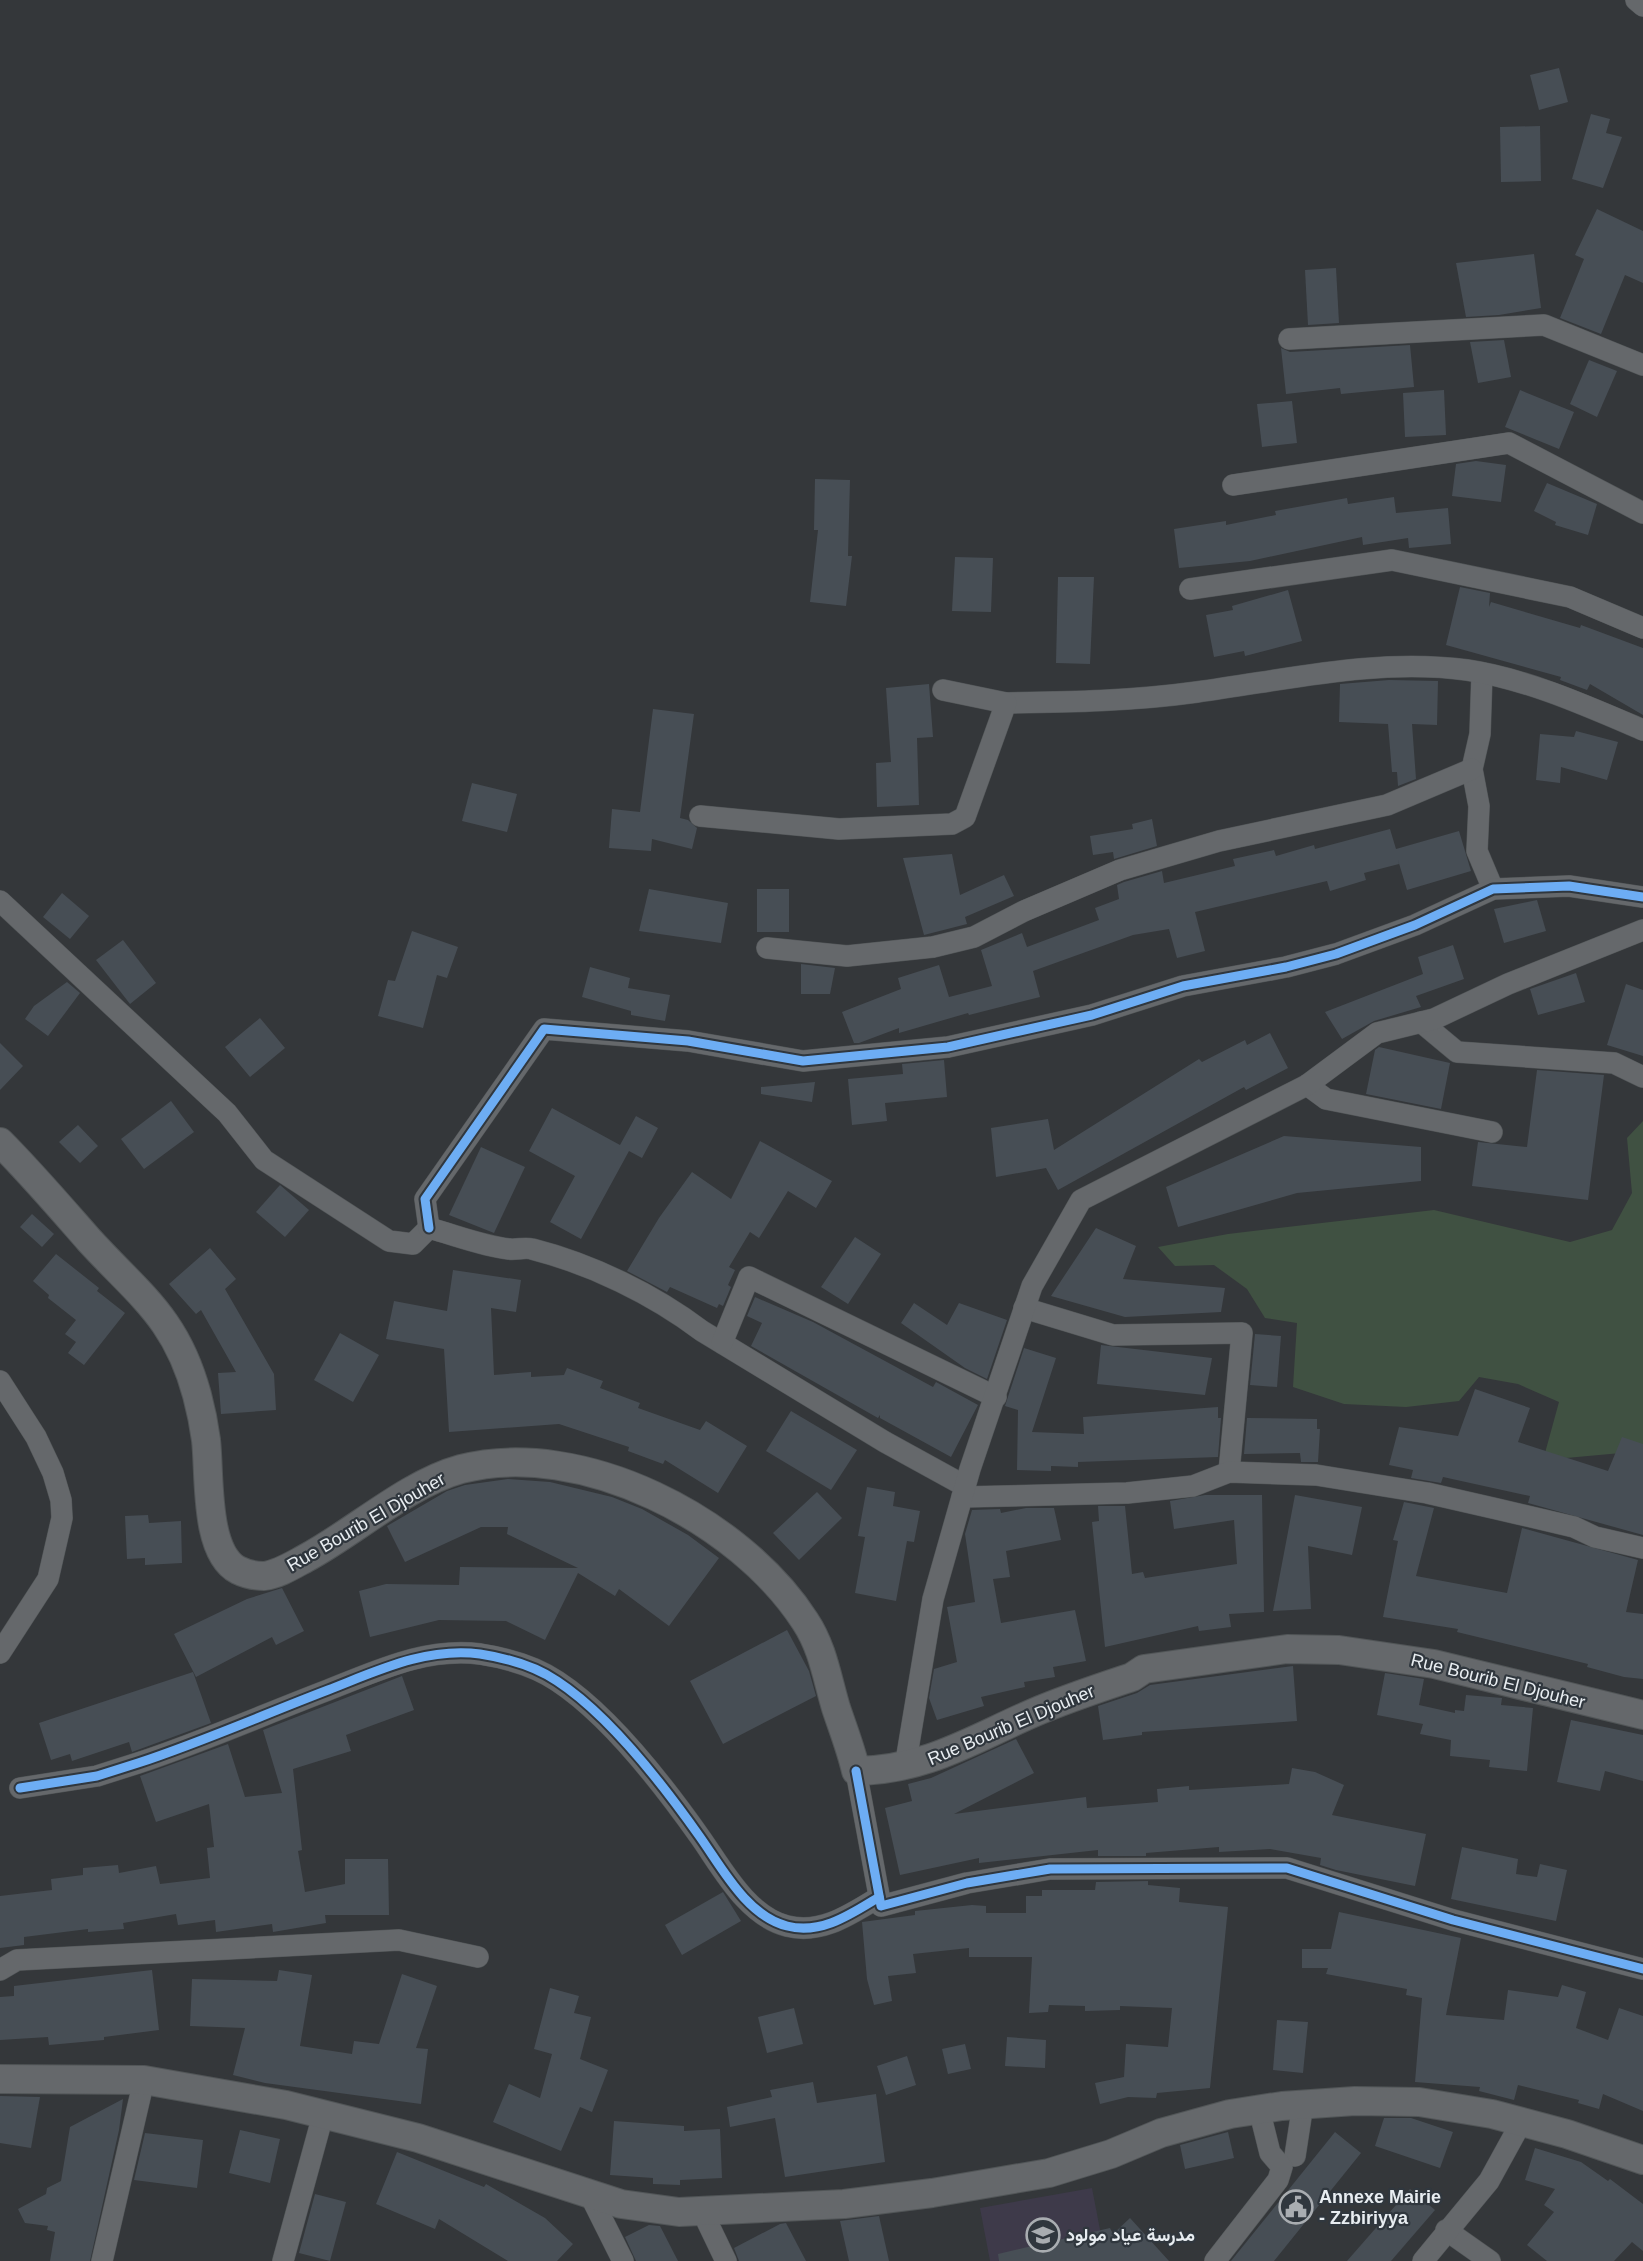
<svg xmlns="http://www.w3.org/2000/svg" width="1643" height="2261" font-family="Helvetica,Vazirmatn,sans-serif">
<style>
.education{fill:#3e3a4a}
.green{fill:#405142}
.building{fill:#474e55}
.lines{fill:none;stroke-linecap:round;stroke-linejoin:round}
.street-casing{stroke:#515557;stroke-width:22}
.secondary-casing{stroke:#515557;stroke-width:30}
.street{stroke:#65686b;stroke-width:21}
.secondary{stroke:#65686b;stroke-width:28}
.cycleway-casing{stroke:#30373e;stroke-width:13}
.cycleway{stroke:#6dadf4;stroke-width:9}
.labels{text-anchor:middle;stroke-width:4.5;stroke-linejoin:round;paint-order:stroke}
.street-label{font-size:18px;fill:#e8edf1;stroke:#30373e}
.poi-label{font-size:18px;font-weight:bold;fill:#e8edf1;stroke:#30373e;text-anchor:start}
</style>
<rect width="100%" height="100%" fill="#34373a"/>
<!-- education -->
<path class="education" d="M1092,2188L1106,2261H990L980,2208Z"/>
<!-- green -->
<path class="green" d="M1643,1121V1451L1566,1458L1545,1453L1559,1402L1518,1384L1479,1377L1459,1401L1406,1407L1344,1404L1293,1387L1297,1323L1265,1318L1247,1289L1214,1265L1175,1266L1158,1247L1228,1234L1434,1210L1570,1242L1612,1230L1632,1193L1627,1138Z"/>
<!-- building -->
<g class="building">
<path d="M1559,68L1568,102L1539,110L1530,75Z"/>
<path d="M1591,114L1610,119L1606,133L1622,137L1603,188L1572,179Z"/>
<path d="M1540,126L1541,181L1501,182L1500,127Z"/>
<path d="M1597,209L1643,231V283L1625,275L1601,334L1560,318L1584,259L1575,255Z"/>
<path d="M1534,254L1541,308L1499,315L1466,317L1456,263Z"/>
<path d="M1336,268L1339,323L1308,325L1305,270Z"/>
<path d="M1504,340L1511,377L1478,383L1470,342Z"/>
<path d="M1410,345L1414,387L1341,394L1340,388L1286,394L1281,348L1290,352Z"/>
<path d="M1589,360L1617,371L1597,417L1570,404Z"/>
<path d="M1444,390L1446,435L1405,437L1403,393Z"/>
<path d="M1520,390L1574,412L1559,449L1505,427Z"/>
<path d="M1292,401L1297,443L1262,447L1257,404Z"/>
<path d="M1476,461L1506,465L1501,502L1452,496L1456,464Z"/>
<path d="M815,479L850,480L848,556H852L846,606L810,602L818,530H814Z"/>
<path d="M1547,483L1597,504L1588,535L1555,525L1556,522L1534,511Z"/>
<path d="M1394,497L1396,513L1448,508L1451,544L1409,548L1408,538L1363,545L1362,537L1250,561L1179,568L1174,529L1226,521V525L1276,515L1275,511L1347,498L1348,504Z"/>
<path d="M955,557L993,558L991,612L952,611Z"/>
<path d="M1058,577H1094L1090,664L1056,663Z"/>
<path d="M1460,587L1490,593L1489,607L1491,602L1580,628L1581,625L1643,648V715L1590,684L1587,690L1560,680L1561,677L1446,645Z"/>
<path d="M1288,590L1302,641L1245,656L1244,651L1214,657L1206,615L1233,610L1232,606Z"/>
<path d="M1389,680L1438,681L1437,725L1412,724L1416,779L1398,786L1397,772H1392L1388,724L1339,722L1340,684Z"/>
<path d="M929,684L933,737L917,738L919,805L877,807L876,763L891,762L886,688Z"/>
<path d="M653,709L694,714L680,818L688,820L697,828L692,849L652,839L651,851L609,848L612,809L640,812Z"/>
<path d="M1576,731L1618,742L1607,780L1561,767L1560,783L1536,780L1540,734L1574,737Z"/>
<path d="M472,783L517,794L507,832L462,821Z"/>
<path d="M1152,819L1157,846L1114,859L1113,852L1093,855L1090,836L1133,829L1132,824Z"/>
<path d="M1390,829L1396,849L1459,831L1471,871L1407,890L1398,860L1399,864L1364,873L1366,880L1330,891L1327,881L1195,912L1205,951L1177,958L1169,929L1133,935L1033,971L1040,997L969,1015L968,1013L899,1033V1028L859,1043H854L842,1012L901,989L898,978L939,965L949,997L992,986L981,950L1022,933L1027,947L1099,920L1095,908L1119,899L1117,885L1124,882L1162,871L1164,883L1235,866L1233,859L1274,850L1276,856L1314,845L1315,849Z"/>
<path d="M952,854L960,895L1004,875L1014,896L965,917L967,924L924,935L903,858Z"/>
<path d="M649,889L728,903L721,943L639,931Z"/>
<rect x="757" y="889" width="32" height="43"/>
<path d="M62,893L89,916L70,939L43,917Z"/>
<path d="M1537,900L1546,931L1504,943L1494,909Z"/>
<path d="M412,931L458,947L447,978L437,975L423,1028L378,1016L388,980L395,981Z"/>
<path d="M123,940L156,983L130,1004L96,960Z"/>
<path d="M1453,945L1464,979L1416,996L1421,1007L1374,1021L1342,1039L1325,1012L1423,974L1418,957Z"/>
<path d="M801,964L835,968L830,994H801Z"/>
<path d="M590,967L630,978L628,988L670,995L665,1021L631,1015V1011L582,997Z"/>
<path d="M1576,973L1585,1002L1538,1015L1530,989Z"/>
<path d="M67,982L80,993L48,1036L25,1019L34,1006Z"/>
<path d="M1626,984L1643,990V1056L1607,1045Z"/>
<path d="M260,1018L285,1048L250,1077L225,1047Z"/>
<path d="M1270,1033L1288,1068L1246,1090L1244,1087L1058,1190L1046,1168L996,1177L991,1128L1048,1119L1054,1150L1199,1059L1202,1062L1245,1040L1247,1045Z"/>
<path d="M0,1043L23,1066L0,1090Z"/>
<path d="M1379,1047L1450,1063L1441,1109L1366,1094L1375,1050Z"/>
<path d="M944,1060L947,1097L885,1103L887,1121L852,1125L848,1079L903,1074L902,1064Z"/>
<path d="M1537,1070L1604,1075L1588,1200L1472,1186L1478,1142L1527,1147Z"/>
<path d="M815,1082L812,1102L761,1094V1087Z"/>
<path d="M171,1101L194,1132L144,1169L121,1139Z"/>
<path d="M552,1108L620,1145L636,1116L658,1128L642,1158L629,1151L581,1239L550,1222L575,1176L529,1151Z"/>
<path d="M78,1125L98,1146L80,1163L59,1142Z"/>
<path d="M1284,1136L1421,1147V1181L1297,1193L1178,1227L1166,1187Z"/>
<path d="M760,1141L832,1181L816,1208L788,1191L759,1238L750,1232L729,1267L735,1270L728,1285L731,1287L723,1306L719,1304L717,1308L670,1287L667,1292L627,1271L659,1218L692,1172L731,1199Z"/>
<path d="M481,1147L525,1167L494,1233L449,1215Z"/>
<path d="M280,1185L309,1210L285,1237L256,1212Z"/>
<path d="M32,1214L54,1234L42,1247L20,1227Z"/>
<path d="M1096,1228L1136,1246L1123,1279L1225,1288L1221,1312L1125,1317L1051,1296Z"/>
<path d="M855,1237L881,1254L848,1304L821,1287Z"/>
<path d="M210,1248L236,1279L225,1289L274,1374L276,1410L221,1414L218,1373L236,1372L201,1310L196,1314L169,1284Z"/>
<path d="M56,1254L99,1288L97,1291L125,1313L84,1365L68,1353L76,1342L65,1334L76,1320L48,1298L49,1295L33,1281Z"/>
<path d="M453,1270L521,1280L516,1312L491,1308L494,1375L531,1372V1377L564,1375L567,1368L603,1381L600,1388L640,1403L638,1408L700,1430L706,1421L747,1446L718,1493L665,1460L663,1464L628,1451L629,1447L559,1424L449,1432L444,1349L386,1339L394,1301L447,1311Z"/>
<path d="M755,1297L813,1322L933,1387L936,1382L978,1405L951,1457L880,1418V1415L878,1418L751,1346L762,1323L747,1316Z"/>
<path d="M914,1303L947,1325L959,1303L1007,1320L987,1379L965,1368L901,1323Z"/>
<path d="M340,1333L379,1355L353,1402L314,1380Z"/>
<path d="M1255,1334L1281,1336L1277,1387L1250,1385Z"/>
<path d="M1101,1345L1212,1358L1205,1395L1097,1384Z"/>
<path d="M1024,1348L1056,1358L1032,1432L1084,1434L1083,1417L1218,1407V1418H1221L1218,1457L1078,1462V1467L1051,1466V1471L1017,1470L1018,1410L1005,1406Z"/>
<path d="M1475,1389L1530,1408L1518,1442L1608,1471L1622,1437L1643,1444V1535L1528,1503L1530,1496L1443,1477L1441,1483L1411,1478L1413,1470L1389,1465L1399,1427L1458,1436Z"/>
<path d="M791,1411L857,1450L831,1490L766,1451Z"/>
<path d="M1247,1418L1317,1419V1429H1320L1318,1462H1301L1300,1453L1244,1454Z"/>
<path d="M508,1479L550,1482L612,1497L642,1509L688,1535L719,1558L669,1626L619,1589L615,1596L578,1573L545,1640L506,1621L439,1620L370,1637L359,1591L386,1584L459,1585L460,1567L578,1568L507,1534L508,1527H481L405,1562L387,1526L447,1491L465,1485Z"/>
<path d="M867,1487L895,1492L893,1506L920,1511L914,1542L907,1541L896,1601L855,1593L865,1537L858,1536Z"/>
<path d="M817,1492L842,1518L799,1560L773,1533Z"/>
<path d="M1205,1495H1262L1264,1612L1229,1614L1231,1627L1199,1631L1198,1626L1105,1647L1092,1522L1099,1521L1098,1506H1125L1132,1574L1143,1572L1145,1578L1237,1564L1234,1520L1174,1529L1170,1501Z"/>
<path d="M1295,1495L1362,1507L1352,1555L1308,1546L1311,1609L1273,1611Z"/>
<path d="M1404,1502L1434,1508L1416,1576L1507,1593L1522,1528L1638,1560L1626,1612L1643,1614V1679L1624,1677L1587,1667L1588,1664L1457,1632L1458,1629L1383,1617L1398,1541L1393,1540Z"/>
<path d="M1026,1508H1054L1061,1540L1006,1551L1010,1577L993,1579L1001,1623L1075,1610L1086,1661L1053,1667L1055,1677L1024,1682L1025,1687L981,1697L984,1706L937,1720L929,1698L934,1669L957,1662L947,1607L975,1602L965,1534L972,1510L1000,1509L1001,1513Z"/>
<path d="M148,1515L149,1523L181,1521L182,1563L145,1565V1558L127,1559L125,1516Z"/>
<path d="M282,1588L304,1631L276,1645L272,1637L196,1677L174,1634L247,1599Z"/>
<path d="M787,1630L809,1671L816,1696L723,1744L690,1681Z"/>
<path d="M1293,1666L1297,1721L1142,1732V1735L1103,1740L1098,1706L1137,1693L1150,1685Z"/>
<path d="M193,1672L211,1723L132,1752L129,1742L72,1761L70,1754L51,1760L39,1723Z"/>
<path d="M1385,1673L1424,1679L1419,1705L1455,1713V1710L1464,1711L1466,1695L1502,1698L1501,1705L1533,1708L1527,1771L1489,1767L1490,1760L1450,1756L1451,1740L1420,1734L1423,1724L1377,1715Z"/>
<path d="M402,1676L414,1710L346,1735L351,1751L293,1769L302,1850L298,1851L305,1892L345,1884V1859H388L389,1915H325L326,1923L273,1932L272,1924L216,1932L215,1920L178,1925L176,1914L123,1923L124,1929L88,1932V1929L24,1937V1945L0,1948V1896L52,1890L51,1879L83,1875V1868L118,1865L119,1873L156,1866L160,1884L210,1878L207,1848L214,1847L209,1804L156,1822L140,1776L228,1744L245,1797L282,1793L263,1730Z"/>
<path d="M1571,1720L1643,1735V1781L1605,1771L1600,1791L1557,1782Z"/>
<path d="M1016,1739L1034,1773L954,1814L1086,1797L1087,1808L1158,1802L1157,1789L1189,1786V1790L1289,1784L1292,1768L1315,1772L1344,1785L1332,1815L1426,1834L1415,1886L1336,1870L1320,1865L1321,1858L1270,1849L1219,1852V1847L1146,1853V1856H1098V1850L979,1863V1858L900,1875L885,1808L912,1801L908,1784L931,1778Z"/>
<path d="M1462,1847L1518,1859L1516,1874L1537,1877L1540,1864L1567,1870L1556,1921L1451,1899Z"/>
<path d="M1148,1881V1885L1180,1888L1179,1902L1228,1907L1210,2088L1157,2093L1156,2098L1128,2097L1100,2104L1095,2083L1124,2077L1126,2044L1168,2047L1172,2008L1120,2006V2010L1085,2011V2006L1049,2005L1048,2012L1029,2013L1032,1957H969V1948L913,1954L916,1973L888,1976L892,2001L874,2005L867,1979L862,1922L915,1915V1911L972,1905L986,1906V1913H1026V1896H1042V1890H1095L1096,1882Z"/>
<path d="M723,1892L741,1921L682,1955L665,1925Z"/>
<path d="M1339,1912L1461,1938L1446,2015L1504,2020L1508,1990L1558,1997L1562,1985L1586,1992L1576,2028L1608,2040L1619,2008L1643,2016V2111L1603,2094L1599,2109L1578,2103L1579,2100L1518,2085L1514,2100L1479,2091L1480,2087L1415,2082L1422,1998L1406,1995L1407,1989L1326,1974L1328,1968H1302V1949H1331Z"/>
<path d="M152,1970L159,2030L104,2037V2040L49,2045L48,2037L0,2040V1997L14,1996V1986Z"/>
<path d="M279,1970L312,1975L300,2046L352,2054L354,2041L379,2044L402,1974L437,1986L416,2048L428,2049L421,2104L265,2083L233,2075L245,2028L190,2026L192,1979L277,1981Z"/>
<path d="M550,1988L579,1996L574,2013L591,2017L580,2059L608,2070L592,2112L580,2107L561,2151L493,2122L509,2084L540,2098L552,2054L534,2049Z"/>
<path d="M794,2008L803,2044L767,2053L758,2017Z"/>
<path d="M1277,2020L1308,2022L1303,2073L1273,2070Z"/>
<path d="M1007,2037L1046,2040L1045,2068L1005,2066Z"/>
<path d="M965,2044L971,2069L948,2074L942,2049Z"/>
<path d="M907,2056L916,2085L886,2095L877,2066Z"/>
<path d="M813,2082L817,2103L876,2094L885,2162L785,2177L775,2118L730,2127L727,2107L772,2097L770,2090Z"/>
<path d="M0,2096L40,2097L31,2148L0,2143Z"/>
<path d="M123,2099L119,2130L90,2261H50L55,2232L47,2230L48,2226L25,2223L18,2209L46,2194L47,2188L61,2181L70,2127Z"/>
<path d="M1384,2118H1411L1453,2132L1440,2168L1375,2146Z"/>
<path d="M614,2121L684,2126V2131L720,2129L722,2178L680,2180V2185L653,2184V2178L610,2175Z"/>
<path d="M240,2130L280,2139L270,2183L229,2173Z"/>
<path d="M1228,2132L1234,2158L1185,2169L1180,2145Z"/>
<path d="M1335,2132L1361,2153L1274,2261H1231Z"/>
<path d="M145,2133L203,2140L197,2188L134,2180Z"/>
<path d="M1535,2148L1581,2162L1608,2181L1610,2179L1643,2204V2251L1632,2242L1614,2261H1547L1527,2245L1554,2212L1544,2205L1555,2189L1525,2180Z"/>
<path d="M397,2152L484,2187L486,2184L545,2218L573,2244L557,2261H508L439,2219L435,2229L376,2204Z"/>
<path d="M1410,2189L1435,2210L1391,2261H1347Z"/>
<path d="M315,2194L346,2202L330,2261L299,2253Z"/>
<path d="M879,2216L889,2261H849L840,2221Z"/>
<path d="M1130,2218L1169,2261H999L998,2254L1110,2228L1113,2234Z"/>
<path d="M786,2223L806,2261H739L734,2248L780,2224Z"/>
<path d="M649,2225L660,2226L678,2261H636L625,2237Z"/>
</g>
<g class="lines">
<!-- street casing -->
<g class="street-casing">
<g id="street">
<path d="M1636,0L1643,6"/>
<path d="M1289,339L1544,325L1643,365"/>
<path d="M1233,485L1509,443L1643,513"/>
<path d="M1190,589L1392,560L1570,597L1643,628"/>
<path d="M1482,673L1480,734L1472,769L1479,806L1477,851L1493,889"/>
<path d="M1006,703C1070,702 1133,701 1197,692C1287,680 1376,658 1467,670C1527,679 1587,706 1643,730"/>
<path d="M700,816L839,829L952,824L965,817L1006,703L943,690"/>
<path d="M0,901L227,1113L264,1160L389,1241L413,1244L429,1228"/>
<path d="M767,948L847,956L933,947L974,937L1024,911L1120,870L1219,841L1387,805L1472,769"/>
<path d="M1421,1022L1457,1052L1614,1063L1643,1077"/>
<path d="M1307,1085L1326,1099L1492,1132"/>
<path d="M429,1228L425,1199L544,1029L688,1041L803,1061L948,1047L1092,1015L1183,986L1286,967L1336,954L1415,925L1493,889L1569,886L1643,897"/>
<path d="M429,1228C455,1235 483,1246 509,1249C517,1250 525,1247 532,1249C591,1264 653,1294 702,1331L885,1442L965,1486"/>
<path d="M1024,1308L1113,1335L1242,1333L1229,1472"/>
<path d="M722,1343L749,1277L996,1397"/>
<path d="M0,1381L36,1437L53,1473L61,1500L62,1518L48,1579L0,1653"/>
<path d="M962,1497L1127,1493L1193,1486L1229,1472L1316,1475L1427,1493L1497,1509L1574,1527L1595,1537L1643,1548"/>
<path d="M905,1767L933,1599L970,1469L1032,1286L1081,1200L1307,1085L1377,1033L1434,1019L1508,984L1643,930"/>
<path d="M856,1771L881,1906L967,1883L1050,1869L1287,1868L1453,1920L1643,1969"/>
<path d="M20,1788L97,1776L138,1763C202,1742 265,1714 328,1690C377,1671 426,1647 480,1654C506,1658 535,1666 557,1681C609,1715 664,1786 700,1837C722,1868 747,1916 787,1926C821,1935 851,1914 879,1897"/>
<path d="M0,1970L17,1960L399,1940L478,1957"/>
<path d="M1295,2156L1303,2104"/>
<path d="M590,2195L623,2261"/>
<path d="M702,2211L726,2261"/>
<path d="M1446,2230L1490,2261"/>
<path d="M102,2261L144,2080"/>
<path d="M283,2261L323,2115"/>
<path d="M1215,2261L1278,2180L1282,2167L1270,2153L1259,2109"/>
<path d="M1423,2261L1489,2181L1522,2121"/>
</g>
</g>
<!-- secondary casing -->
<g class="secondary-casing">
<g id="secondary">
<path d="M0,1142C31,1173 60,1207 89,1240C139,1295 176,1317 197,1395C201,1410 204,1425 206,1440C210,1474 204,1552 238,1570C246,1574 255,1576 264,1576C279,1574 293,1565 306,1558C356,1531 407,1484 461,1469C581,1438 740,1520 805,1621C823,1648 827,1678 836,1708C843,1729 851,1749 856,1771C926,1770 971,1740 1033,1713C1065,1699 1099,1688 1132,1677L1144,1669L1287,1649L1339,1650L1434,1664L1643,1715"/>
<path d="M0,2079L144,2080L286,2105L418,2138L621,2204L679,2212L844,2204L932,2193L1049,2173L1111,2154L1161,2133L1230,2114L1282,2106L1355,2101L1419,2102L1492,2114L1567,2134L1643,2160"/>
</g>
</g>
<!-- street -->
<use href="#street" class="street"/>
<!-- secondary -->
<use href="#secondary" class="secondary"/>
<!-- cycleway casing -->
<g class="cycleway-casing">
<g id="cycleway">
<path d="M429,1228L425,1199L544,1029L688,1041L803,1061L948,1047L1092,1015L1183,986L1286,967L1336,954L1415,925L1493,889L1569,886L1643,897"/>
<path d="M856,1771L881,1906L967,1883L1050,1869L1287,1868L1453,1920L1643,1969"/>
<path d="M20,1788L97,1776L138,1763C202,1742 265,1714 328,1690C377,1671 426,1647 480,1654C506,1658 535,1666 557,1681C609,1715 664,1786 700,1837C722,1868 747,1916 787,1926C821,1935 851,1914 879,1897"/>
</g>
</g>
<!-- cycleway -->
<use href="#cycleway" class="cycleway"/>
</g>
<!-- icons -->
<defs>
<g id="civic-ring" transform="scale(1.725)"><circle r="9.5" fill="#30373e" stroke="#a9adb1" stroke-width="1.5"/><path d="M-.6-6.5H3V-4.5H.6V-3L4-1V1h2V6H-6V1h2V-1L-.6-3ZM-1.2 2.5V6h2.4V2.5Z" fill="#a9adb1"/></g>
<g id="school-ring" transform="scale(1.725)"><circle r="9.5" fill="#30373e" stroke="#a9adb1" stroke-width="1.5"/><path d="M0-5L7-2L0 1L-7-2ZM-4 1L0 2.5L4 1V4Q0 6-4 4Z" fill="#a9adb1"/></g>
</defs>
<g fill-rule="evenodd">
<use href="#civic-ring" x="1296" y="2207"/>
<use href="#school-ring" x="1043" y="2235"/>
</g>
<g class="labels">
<!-- street labels -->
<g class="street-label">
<text transform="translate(366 1522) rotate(-30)" y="6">Rue Bourib El Djouher</text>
<text transform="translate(1498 1681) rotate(14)" y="6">Rue Bourib El Djouher</text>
<text transform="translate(1011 1725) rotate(-23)" y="6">Rue Bourib El Djouher</text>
</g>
<!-- poi labels -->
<g class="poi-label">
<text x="1319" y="2203">Annexe Mairie<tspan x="1319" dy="21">- Zzbiriyya</tspan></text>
<text x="1066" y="2241">مدرسة عياد مولود</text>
</g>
</g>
</svg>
